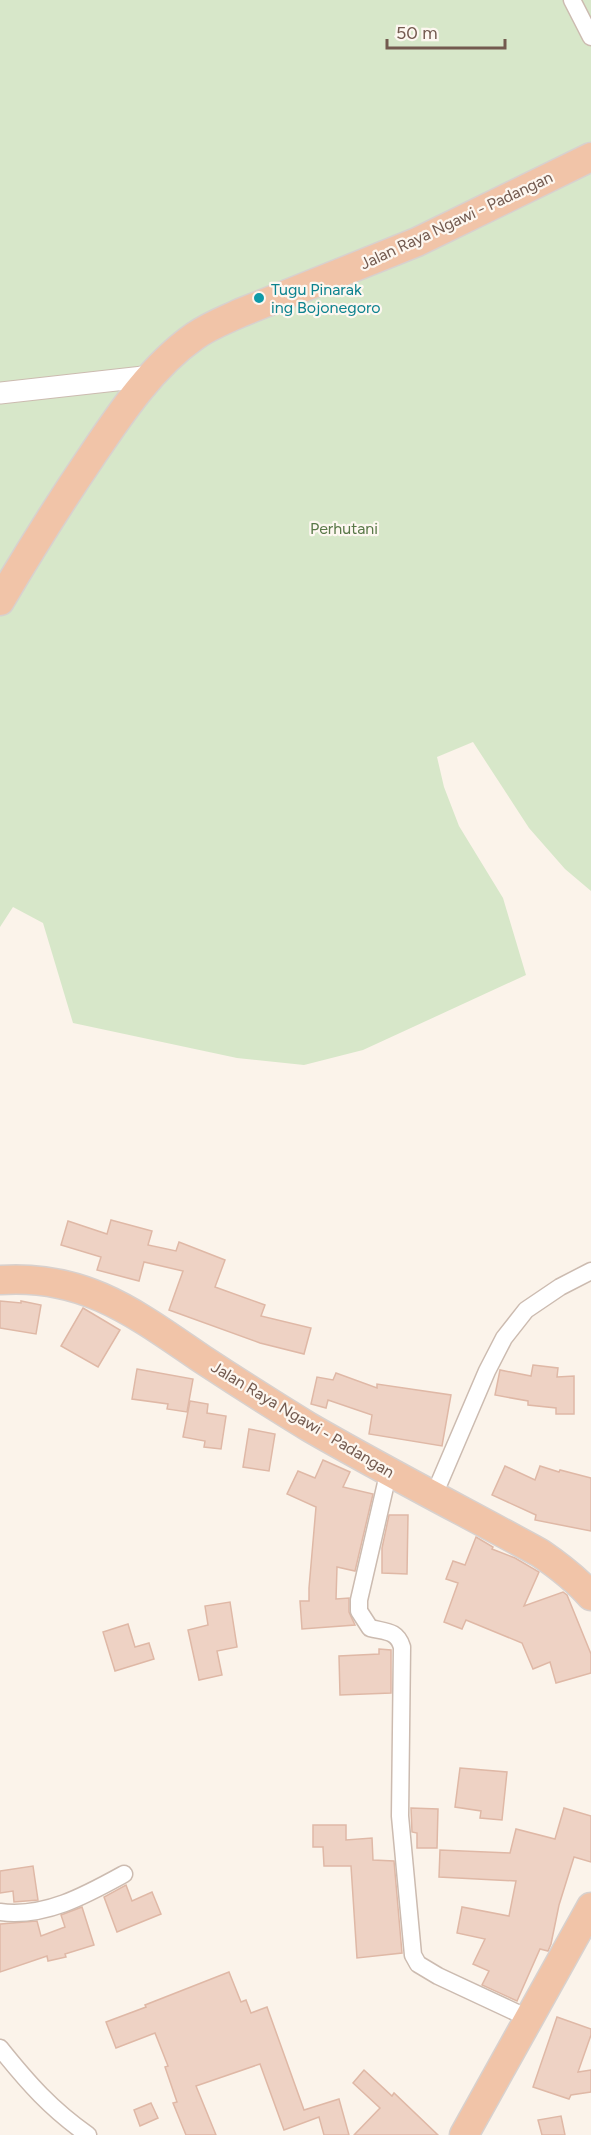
<svg xmlns="http://www.w3.org/2000/svg" width="591" height="2135" font-family="Figtree,sans-serif">
<style>
.green{fill:#d7e7c9}
.building{fill:#eed2c4;stroke:#dfb8a6;stroke-width:1.5}
.lines{fill:none;stroke-linecap:round;stroke-linejoin:round}
.minor-casing{stroke:#ccbbb0;stroke-width:19}
.tertiary-casing{stroke:#ccbbb0;stroke-width:23}
.trunk-casing{stroke:#d8d1ce;stroke-width:31}
.minor{stroke:#fff;stroke-width:16}
.tertiary{stroke:#fff;stroke-width:21}
.trunk{stroke:#f1c4a8;stroke-width:28}
.culture-dot{fill:#0f9aa8;stroke:#fdf7f0;stroke-width:2}
.labels{text-anchor:middle;stroke-width:4.5;stroke-linejoin:round;paint-order:stroke}
.street-label{font-size:16px;fill:#735a4f;stroke:#fdf7f0}
.culture-label{font-size:16px;fill:#0d838f;stroke:#fdf7f0;text-anchor:start}
.park-label{font-size:16px;fill:#597848;stroke:#fdf7f0}
</style>
<rect width="100%" height="100%" fill="#fbf3ea"/>
<!-- green -->
<path class="green" d="M0,0H591V891L565,869L529,828L473,742L437,757L444,787L459,826L503,898L526,975L363,1050L304,1065L237,1058L73,1023L43,923L13,907L0,927Z"/>
<!-- building -->
<g class="building">
<path d="M111,1220L152,1231L148,1245L176,1251L179,1242L225,1260L215,1287L265,1305L261,1316L311,1328L304,1354L260,1343L169,1310L183,1271L144,1262L139,1281L97,1270L101,1257L61,1245L68,1221L107,1234Z"/>
<path d="M0,1301L21,1303V1301L41,1305L36,1334L0,1328Z"/>
<path d="M83,1308L120,1330L98,1367L61,1346Z"/>
<path d="M533,1365L558,1368L557,1377L574,1376V1414H556V1408L528,1405V1401L495,1395L500,1370L531,1376Z"/>
<path d="M137,1369L193,1379L187,1412L167,1409L168,1404L132,1399Z"/>
<path d="M336,1373L377,1388V1384L451,1395L442,1446L369,1434L372,1415L328,1400L326,1408L311,1404L317,1377L333,1380Z"/>
<path d="M190,1401L208,1404L207,1413L226,1416L221,1449L204,1447L205,1441L183,1437Z"/>
<path d="M249,1429L275,1434L269,1471L243,1467Z"/>
<path d="M323,1460L350,1472L343,1487L373,1494L355,1571L337,1567L336,1599L349,1598V1612L355,1625L302,1629L300,1601H309V1588L316,1507L287,1494L298,1471L315,1478Z"/>
<path d="M505,1466L535,1480L540,1466L559,1472L560,1470L591,1478V1531L535,1520L536,1515L492,1495Z"/>
<path d="M389,1515H408L407,1574L382,1573V1548Z"/>
<path d="M476,1537L493,1547L492,1549L515,1558L539,1572L524,1606L563,1592L567,1595L591,1654V1673L556,1683L550,1662L533,1669L522,1643L466,1620L462,1629L444,1622L458,1583L446,1579L453,1561L465,1565Z"/>
<path d="M230,1602L237,1647L217,1651L222,1675L199,1680L188,1630L208,1625L205,1606Z"/>
<path d="M128,1624L135,1647L149,1643L154,1659L115,1671L103,1632Z"/>
<path d="M379,1649L391,1650V1693L340,1695L339,1656L379,1654Z"/>
<path d="M460,1768L507,1772L502,1820L480,1818L481,1811L455,1807Z"/>
<path d="M411,1808L438,1809L437,1848H417V1833L412,1832Z"/>
<path d="M564,1808L591,1816V1862L574,1857L559,1905L551,1944L548,1951L540,1949L517,2001L482,1985L489,1971L473,1964L485,1939L457,1933L462,1907L509,1916L516,1881L439,1877L440,1850L510,1853L516,1829L555,1839Z"/>
<path d="M313,1825H346V1840L372,1838L373,1860L394,1861L402,1953L357,1958L351,1866H324L323,1847H313Z"/>
<path d="M33,1866L38,1900L14,1902L13,1891L0,1893V1871Z"/>
<path d="M126,1885L132,1901L152,1892L161,1914L117,1932L104,1897Z"/>
<path d="M82,1907L94,1945L65,1954L66,1957L48,1961L47,1956L0,1972V1924L37,1921L41,1936L65,1927L61,1915Z"/>
<path d="M229,1972L241,2002L246,2000L251,2013L267,2007L304,2110L339,2099L349,2135H324L319,2117L284,2130L260,2064L196,2086L216,2135H186L173,2103L177,2102L165,2067L168,2066L155,2033L116,2048L106,2022L146,2007L145,2005Z"/>
<path d="M557,2017L591,2029V2035L578,2072L591,2070V2092L571,2095L569,2099L533,2087Z"/>
<path d="M364,2070L392,2096L394,2093L438,2135H354L380,2108L353,2083Z"/>
<path d="M151,2103L158,2118L140,2126L134,2110Z"/>
<path d="M561,2116L565,2135H542L538,2120Z"/>
</g>
<g class="lines">
<!-- minor casing -->
<g class="minor-casing">
<g id="minor">
<path d="M572,0L591,37"/>
<path d="M389,1470L359,1600V1611L370,1628C385,1632 397,1630 402,1647L400,1816L413,1955L418,1964L438,1976L528,2018"/>
<path d="M434,1495L487,1371L504,1338L526,1310L560,1287L591,1271"/>
<path d="M0,1912C45,1918 86,1895 124,1874"/>
<path d="M0,2048C28,2083 51,2109 88,2135"/>
</g>
</g>
<!-- tertiary casing -->
<g class="tertiary-casing">
<path id="tertiary" d="M0,393L152,376"/>
</g>
<!-- trunk casing -->
<g class="trunk-casing">
<g id="trunk">
<path d="M0,601C29,552 59,504 91,457C120,414 152,366 195,336C209,326 225,320 240,313L417,242L591,157"/>
<path d="M0,1280C85,1274 136,1314 202,1359C237,1382 273,1405 309,1427C385,1471 463,1511 540,1553C559,1566 576,1579 591,1596"/>
<path d="M464,2135L591,1907"/>
</g>
</g>
<!-- minor -->
<use href="#minor" class="minor"/>
<!-- tertiary -->
<use href="#tertiary" class="tertiary"/>
<!-- trunk -->
<use href="#trunk" class="trunk"/>
</g>
<!-- markers -->
<circle class="culture-dot" cx="259" cy="298" r="6"/>
<g class="labels">
<!-- street labels -->
<g class="street-label">
<text transform="translate(456 220) rotate(-25)" y="6">Jalan Raya Ngawi - Padangan</text>
<text transform="translate(303 1419) rotate(31)" y="6">Jalan Raya Ngawi - Padangan</text>
</g>
<!-- culture labels -->
<g class="culture-label">
<text x="271" y="295">Tugu Pinarak<tspan x="271" dy="18">ing Bojonegoro</tspan></text>
</g>
<!-- park labels -->
<g class="park-label">
<text x="344" y="534">Perhutani</text>
</g>
</g>
<!-- scale -->
<path d="M387 39v9h118v-9" fill="none" stroke="#735a4f" stroke-width="3"/>
<text x="396" y="39" font-size="18" fill="#735a4f" stroke="#fdf7f0" stroke-width="4.5" paint-order="stroke">50 m</text>
</svg>
